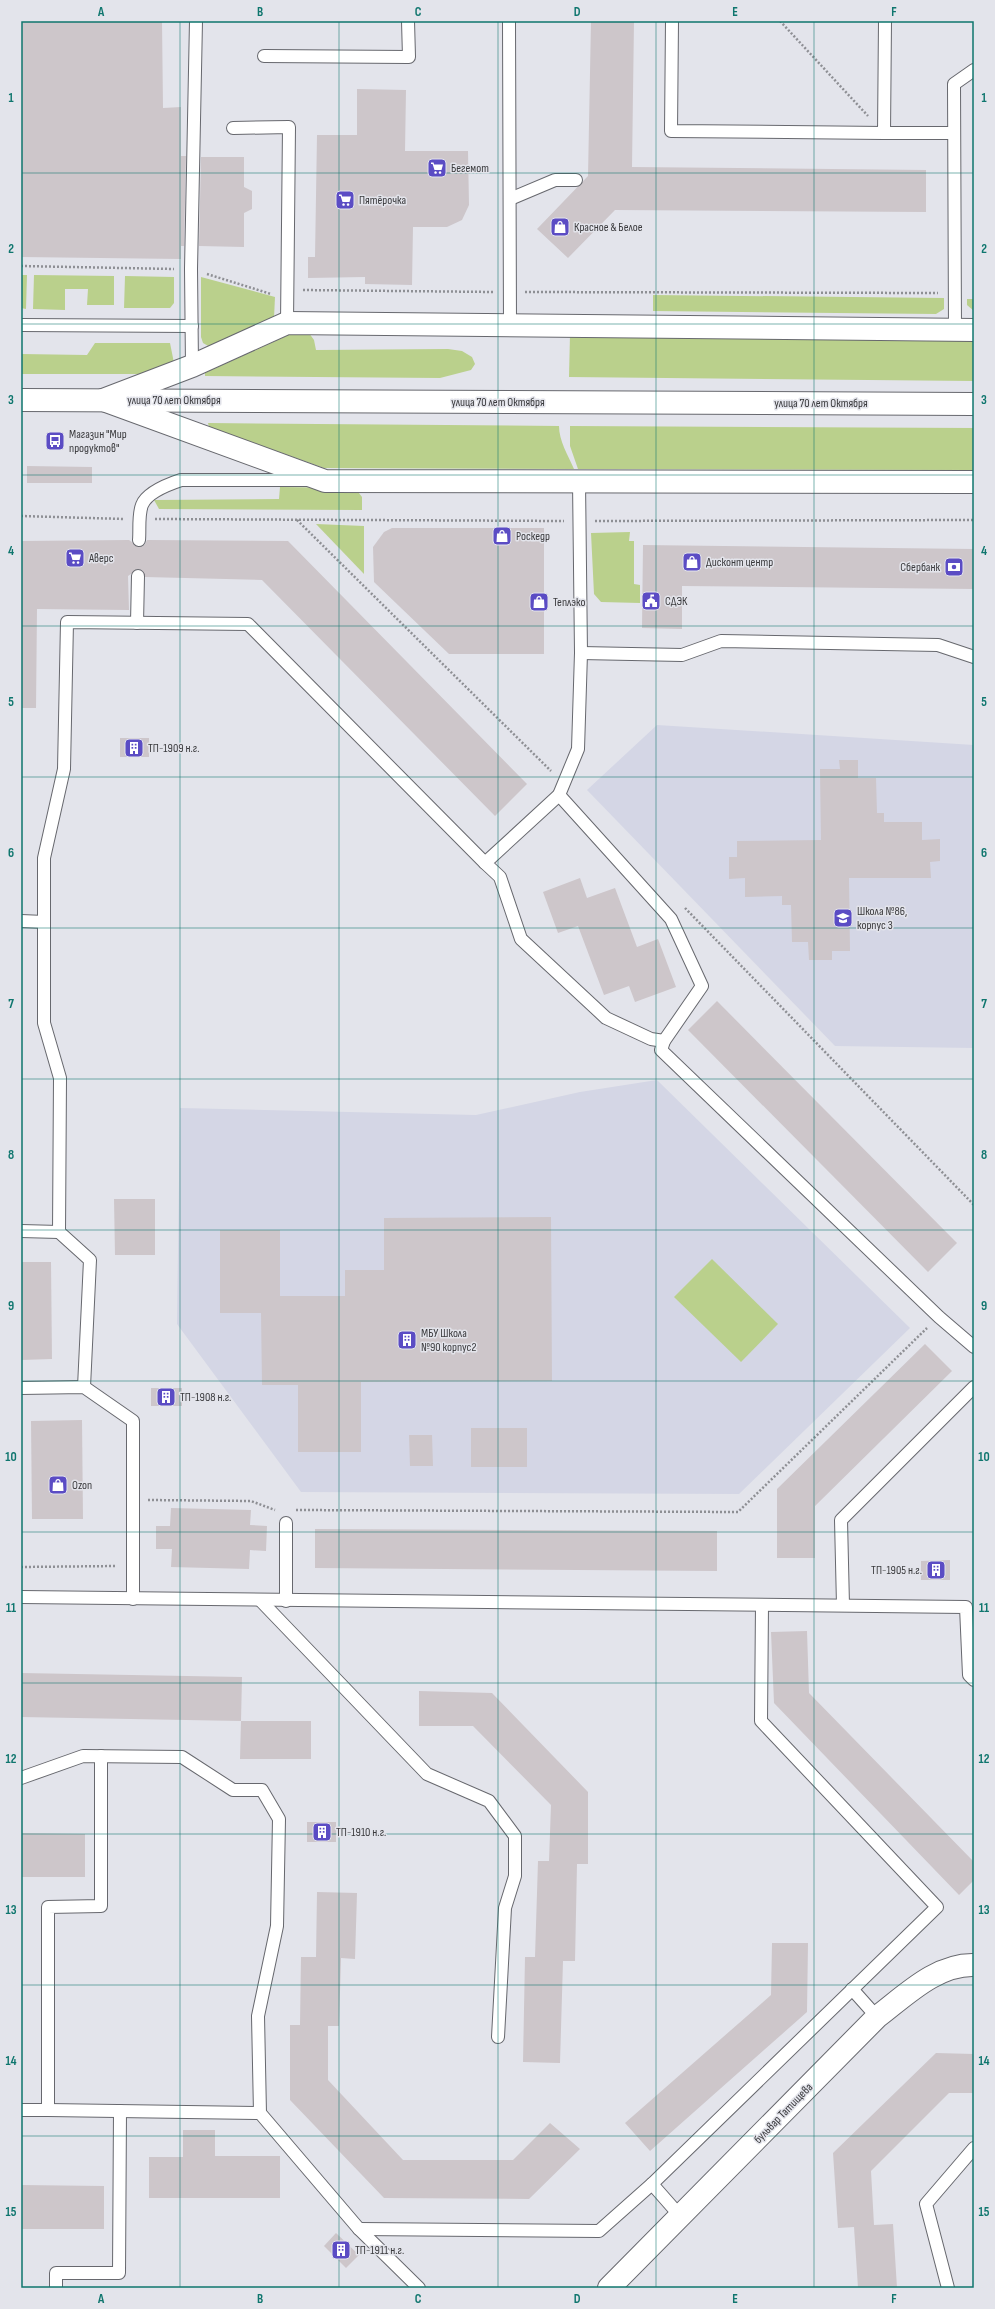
<svg xmlns="http://www.w3.org/2000/svg" width="995" height="2309" viewBox="0 0 995 2309" font-family="'Sofia Sans Condensed',sans-serif">
	<style>
		.built { fill: #d4d6e5 }
		.green { fill: #bad08c }
		.building { fill: #cdc6ca }
		.lines { fill: none; stroke-linecap: round; stroke-linejoin: round }
		.service-casing { stroke: #67686e; stroke-width: 14 }
		.minor-casing { stroke: #67686e; stroke-width: 24 }
		.secondary-casing { stroke: #67686e; stroke-width: 24 }
		.path { stroke: #8e8f94; stroke-width: 2.5; stroke-dasharray: 2 2; stroke-linecap: butt }
		.service { stroke: #fff; stroke-width: 12 }
		.minor { stroke: #fff; stroke-width: 22 }
		.secondary { stroke: #fff; stroke-width: 22 }
		.grid { fill: none; stroke: #0f766e; stroke-width: 1; stroke-opacity: 0.55 }
		.labels { text-anchor: middle; stroke-width: 3; stroke-linejoin: round; paint-order: stroke }
		.poi-label { font-size: 12px; fill: #3a3a3d; stroke: #e3e4eb; text-anchor: start }
		.street-label { font-size: 12px; fill: #3a3a3d; stroke: #e3e4eb }
		.neatline { fill: none; stroke: #0f766e; stroke-width: 1.5 }
		.grid-label { font-size: 13px; text-anchor: middle; font-weight: bold; fill: #0f766e }
	</style>
	<rect width="100%" height="100%" fill="#e3e4eb"/>
	<g class="built">
		<polygon points="657,725 974,745 974,1048 835,1046 587,790"/>
		<polygon points="657,1080 910,1328 739,1494 301,1492 177,1324 180,1108 476,1115 580,1092"/>
	</g>
	<g class="green">
		<polygon points="21,275 27,275 26,309 21,308"/>
		<polygon points="34,275 114,276 114,305 87,305 88,289 65,289 65,310 33,309"/>
		<polygon points="125,276 174,277 174,303 170,308 124,308"/>
		<polygon points="201,277 275,297 274,318 210,347 203,343 201,337"/>
		<polygon points="653,295 944,298 944,309 936,314 653,311"/>
		<polygon points="967,299 974,299 974,311 967,305"/>
		<polygon points="293,333 309,333 314,340 316,350 448,349 462,351 472,357 475,364 471,370 440,378 205,376 205,373"/>
		<polygon points="570,335 974,338 974,381 569,377"/>
		<polygon points="95,343 170,343 174,363 142,374 21,374 21,354 87,355"/>
		<path d="M208,423L559,426C559,441 568,455 574,469L324,468L209,427Z"/>
		<polygon points="570,426 974,428 974,470 578,469 570,446"/>
		<polygon points="280,487 355,488 362,497 362,510 159,509 154,500 279,499"/>
		<polygon points="316,524 364,526 364,574"/>
		<polygon points="630,532 629,541 634,541 634,584 640,585 640,603 601,602 594,594 591,533"/>
		<polygon points="712,1259 778,1324 741,1362 674,1297"/>
	</g>
	<g class="building">
		<polygon points="21,21 162,21 163,108 181,107 181,156 186,156 184,246 181,246 181,259 21,257"/>
		<polygon points="591,21 634,21 632,167 926,170 926,212 615,210 568,258 537,229 588,176"/>
		<polygon points="357,89 406,90 405,151 468,151 469,205 462,220 447,227 413,227 412,285 365,284 365,277 308,278 308,257 315,257 317,135 357,135"/>
		<polygon points="201,157 244,157 244,187 252,191 252,209 244,213 244,247 199,246"/>
		<polygon points="27,466 92,467 92,483 27,483"/>
		<polygon points="392,528 544,528 544,654 449,654 374,582 373,547 384,532"/>
		<polygon points="129,540 139,547 145,544 147,540 288,541 527,784 495,816 262,580 145,577 142,570 138,569 128,576 129,610 37,609 36,708 21,708 21,541"/>
		<polygon points="643,545 974,549 974,589 682,586 682,629 642,628"/>
		<rect x="120" y="738" width="29" height="19"/>
		<polygon points="839,760 858,760 858,778 876,778 877,813 884,813 884,822 922,822 922,840 940,839 940,861 930,862 931,878 849,878 850,951 832,951 832,960 809,960 808,942 792,942 791,905 782,905 782,896 745,897 745,878 729,879 729,857 737,857 737,841 821,840 820,769 840,769"/>
		<polygon points="580,878 587,898 615,888 637,947 658,939 676,987 635,1002 629,986 604,995 578,926 558,933 543,892"/>
		<polygon points="717,1001 957,1243 928,1272 688,1030"/>
		<polygon points="114,1199 155,1199 155,1255 115,1255"/>
		<polygon points="551,1217 552,1381 361,1382 361,1452 298,1452 298,1385 262,1385 261,1313 220,1313 220,1230 280,1230 280,1296 345,1296 345,1270 384,1270 384,1218"/>
		<polygon points="21,1262 51,1262 52,1359 21,1360"/>
		<polygon points="925,1344 952,1371 815,1506 815,1558 777,1558 777,1489"/>
		<rect x="151" y="1388" width="31" height="18"/>
		<polygon points="82,1420 83,1519 32,1519 31,1421"/>
		<rect x="471" y="1428" width="56" height="39"/>
		<polygon points="409,1435 432,1435 433,1466 410,1466"/>
		<polygon points="171,1508 251,1510 250,1525 267,1526 266,1551 250,1550 249,1569 171,1567 172,1549 156,1549 156,1526 170,1526"/>
		<polygon points="315,1529 717,1531 717,1571 315,1568"/>
		<polygon points="950,1560 950,1580 921,1580 921,1561"/>
		<polygon points="807,1631 809,1693 974,1862 974,1880 959,1895 774,1703 771,1632"/>
		<polygon points="21,1673 242,1677 241,1721 21,1717"/>
		<polygon points="419,1691 492,1693 588,1792 588,1864 577,1864 575,1961 563,1961 560,2063 523,2062 525,1957 535,1957 538,1861 549,1861 551,1805 473,1726 419,1726"/>
		<polygon points="241,1721 311,1721 311,1759 240,1759"/>
		<rect x="307" y="1822" width="29" height="20"/>
		<polygon points="21,1833 85,1834 85,1877 21,1877"/>
		<polygon points="317,1892 357,1893 355,1959 341,1958 339,2026 328,2026 328,2080 403,2160 513,2160 550,2123 580,2149 529,2199 384,2198 290,2100 290,2025 300,2025 301,1957 316,1957"/>
		<polygon points="772,1943 808,1943 807,2012 650,2151 625,2123 771,1995"/>
		<polygon points="936,2053 974,2054 974,2093 949,2093 871,2171 874,2225 893,2224 897,2288 858,2288 854,2227 838,2228 833,2153"/>
		<polygon points="183,2130 215,2130 215,2156 280,2156 280,2198 149,2198 149,2157 183,2157"/>
		<polygon points="21,2185 104,2186 104,2229 21,2229"/>
		<polygon points="336,2233 359,2255 346,2268 324,2246"/>
	</g>
	<g class="lines">
		<g class="service-casing">
			<g id="service">
				<polyline points="509,21 510,326"/>
				<polyline points="672,21 671,131 884,133 885,21"/>
				<polyline points="264,56 409,57 408,21"/>
				<polyline points="233,128 289,127 287,323"/>
				<polyline points="884,133 954,133"/>
				<polyline points="510,199 555,180 576,180"/>
				<polyline points="21,325 192,326"/>
				<polyline points="955,330 954,84 974,70"/>
				<polyline points="192,366 191,269 196,21"/>
				<polyline points="579,481 581,653 578,749 559,795 671,919 702,986 664,1041 661,1050 939,1317 974,1347"/>
				<path d="M139,540C140,530 138,515 142,505C147,492 169,484 181,480H307"/>
				<polyline points="137,623 138,576"/>
				<polyline points="581,653 682,655 721,641 938,645 974,657"/>
				<polyline points="559,795 485,863 500,877 521,939 606,1018 651,1039 664,1041"/>
				<polyline points="21,921 44,922"/>
				<polyline points="21,1231 59,1232"/>
				<polyline points="84,1387 90,1260 59,1232 60,1078 44,1023 44,858 64,769 67,622 248,624 485,863"/>
				<polyline points="21,1388 84,1387 133,1421 133,1599"/>
				<polyline points="286,1523 286,1601"/>
				<polyline points="21,1597 966,1607 969,1675 974,1680"/>
				<polyline points="260,1600 427,1774 489,1801 515,1836 515,1876 505,1908 498,2037"/>
				<polyline points="843,1605 841,1520 974,1387"/>
				<polyline points="21,1778 83,1756 182,1757 233,1790 262,1790 279,1819 277,1926 258,2016 260,2113 359,2229 419,2288"/>
				<polyline points="852,1989 877,2017"/>
				<polyline points="21,2110 48,2110 48,1907 101,1906 101,1756"/>
				<polyline points="48,2110 260,2113"/>
				<polyline points="652,2184 681,2217"/>
				<polyline points="359,2229 599,2231 652,2184 937,1907 761,1721 762,1605"/>
				<polyline points="56,2288 56,2273 119,2273 120,2111"/>
				<polyline points="948,2288 926,2204 974,2148"/>
			</g>
		</g>
		<g class="minor-casing">
			<g id="minor">
				<polyline points="103,400 192,366 287,323 974,330"/>
				<polyline points="106,401 325,481 974,482"/>
				<path d="M609,2288L877,2017C905,1996 936,1964 974,1965"/>
			</g>
		</g>
		<g class="secondary-casing">
			<polyline id="secondary" points="21,400 974,404"/>
		</g>
		<g class="path">
			<polyline points="780,21 868,116"/>
			<polyline points="21,266 174,269"/>
			<polyline points="207,274 271,294"/>
			<polyline points="303,290 494,292"/>
			<polyline points="525,292 938,293"/>
			<polyline points="21,516 124,519"/>
			<polyline points="155,519 564,521"/>
			<polyline points="297,520 551,771"/>
			<polyline points="595,521 974,520"/>
			<polyline points="685,908 974,1205"/>
			<polyline points="148,1500 251,1501 275,1510"/>
			<polyline points="296,1510 738,1512 927,1328"/>
			<polyline points="21,1567 117,1566"/>
		</g>
		<use href="#service" class="service"/>
		<use href="#minor" class="minor"/>
		<use href="#secondary" class="secondary"/>
	</g>
	<path class="grid" d="M180,21V2288M339,21V2288M498,21V2288M656,21V2288M814,21V2288M21,173H974M21,324H974M21,475H974M21,626H974M21,777H974M21,928H974M21,1079H974M21,1230H974M21,1381H974M21,1532H974M21,1683H974M21,1834H974M21,1985H974M21,2136H974"/>
	<defs>
		<g id="supermarket-square" transform="scale(1)"><rect x="-9" y="-9" width="18" height="18" rx="4" fill="#5b4cc4" stroke="#e3e4eb"/><path d="M-6-5.5h2.5l.6 2H6L4.5 2H-2.5L-4.4-4H-6ZM-1.5 3.2a1.3 1.3 0 1 0 .1 0ZM3 3.2a1.3 1.3 0 1 0 .1 0Z" fill="#fff"/></g>
		<g id="shop-square" transform="scale(1)"><rect x="-9" y="-9" width="18" height="18" rx="4" fill="#5b4cc4" stroke="#e3e4eb"/><path d="M-5-2.5h2.3a2.7 3.5 0 0 1 5.4 0H5L5.5 6h-11ZM-1.5-2.5h3a1.5 2.3 0 0 0-3 0Z" fill="#fff"/></g>
		<g id="bus-square" transform="scale(1)"><rect x="-9" y="-9" width="18" height="18" rx="4" fill="#5b4cc4" stroke="#e3e4eb"/><path d="M-5-6H5V4H4V6H2V4H-2V6H-4V4H-5ZM-3.5-4V0h7V-4ZM-3.5 1.2v1.5H-2V1.2ZM2 1.2v1.5H3.5V1.2Z" fill="#fff"/></g>
		<g id="bank-square" transform="scale(1)"><rect x="-9" y="-9" width="18" height="18" rx="4" fill="#5b4cc4" stroke="#e3e4eb"/><path d="M-6-4H6V4H-6ZM0-2.3a2.3 2.3 0 1 0 0 4.6a2.3 2.3 0 1 0 0-4.6Z" fill="#fff"/></g>
		<g id="civic-square" transform="scale(1)"><rect x="-9" y="-9" width="18" height="18" rx="4" fill="#5b4cc4" stroke="#e3e4eb"/><path d="M-.6-6.5H3V-4.5H.6V-3L4-1V1h2V6H-6V1h2V-1L-.6-3ZM-1.2 2.5V6h2.4V2.5Z" fill="#fff"/></g>
		<g id="building-square" transform="scale(1)"><rect x="-9" y="-9" width="18" height="18" rx="4" fill="#5b4cc4" stroke="#e3e4eb"/><path d="M-4-6H4V6H1V3H-1V6H-4ZM-2.5-4.3h1.7v1.8h-1.7ZM.8-4.3h1.7v1.8H.8ZM-2.5-1h1.7V.8h-1.7ZM.8-1h1.7V.8H.8Z" fill="#fff"/></g>
		<g id="school-square" transform="scale(1)"><rect x="-9" y="-9" width="18" height="18" rx="4" fill="#5b4cc4" stroke="#e3e4eb"/><path d="M0-5L7-2L0 1L-7-2ZM-4 1L0 2.5L4 1V4Q0 6-4 4Z" fill="#fff"/></g>
	</defs>
	<g fill-rule="evenodd">
		<use href="#supermarket-square" x="437" y="168"/>
		<use href="#supermarket-square" x="345" y="200"/>
		<use href="#shop-square" x="560" y="227"/>
		<use href="#bus-square" x="55" y="441"/>
		<use href="#shop-square" x="502" y="536"/>
		<use href="#supermarket-square" x="75" y="558"/>
		<use href="#shop-square" x="692" y="562"/>
		<use href="#bank-square" x="954" y="567"/>
		<use href="#civic-square" x="651" y="601"/>
		<use href="#shop-square" x="539" y="602"/>
		<use href="#building-square" x="134" y="748"/>
		<use href="#school-square" x="843" y="918"/>
		<use href="#building-square" x="407" y="1340"/>
		<use href="#building-square" x="166" y="1397"/>
		<use href="#shop-square" x="58" y="1485"/>
		<use href="#building-square" x="936" y="1570"/>
		<use href="#building-square" x="322" y="1832"/>
		<use href="#building-square" x="341" y="2250"/>
	</g>
	<g class="labels">
		<g class="poi-label">
			<text x="451" y="172">Бегемот</text>
			<text x="359" y="204">Пятёрочка</text>
			<text x="574" y="231">Красное &amp; Белое</text>
			<text x="69" y="438">Магазин "Мир<tspan x="69" dy="14">продуктов"</tspan></text>
			<text x="516" y="540">Роскедр</text>
			<text x="89" y="562">Аверс</text>
			<text x="706" y="566">Дисконт центр</text>
			<text x="940" y="571" text-anchor="end">Сбербанк</text>
			<text x="665" y="605">СДЭК</text>
			<text x="553" y="606">Теплэко</text>
			<text x="148" y="752">ТП-1909 н.г.</text>
			<text x="857" y="915">Школа №86,<tspan x="857" dy="14">корпус 3</tspan></text>
			<text x="421" y="1337">МБУ Школа<tspan x="421" dy="14">№90 корпус2</tspan></text>
			<text x="180" y="1401">ТП-1908 н.г.</text>
			<text x="72" y="1489">Ozon</text>
			<text x="922" y="1574" text-anchor="end">ТП-1905 н.г.</text>
			<text x="336" y="1836">ТП-1910 н.г.</text>
			<text x="355" y="2254">ТП-1911 н.г.</text>
		</g>
		<g class="street-label">
			<text x="174" y="404">улица 70 лет Октября</text>
			<text x="498" y="406">улица 70 лет Октября</text>
			<text x="821" y="407">улица 70 лет Октября</text>
			<text transform="translate(783 2113) rotate(-46)" y="4">бульвар Татищева</text>
		</g>
	</g>
	<rect width="995" height="2309" fill="none" stroke="#e3e4eb" stroke-width="44"/>
	<rect x="22" y="22" width="951" height="2265" class="neatline"/>
	<g class="grid-label">
		<text x="101" y="16">A</text>
		<text x="260" y="16">B</text>
		<text x="418" y="16">C</text>
		<text x="577" y="16">D</text>
		<text x="735" y="16">E</text>
		<text x="894" y="16">F</text>
		<text x="11" y="102">1</text>
		<text x="984" y="102">1</text>
		<text x="11" y="253">2</text>
		<text x="984" y="253">2</text>
		<text x="11" y="404">3</text>
		<text x="984" y="404">3</text>
		<text x="11" y="555">4</text>
		<text x="984" y="555">4</text>
		<text x="11" y="706">5</text>
		<text x="984" y="706">5</text>
		<text x="11" y="857">6</text>
		<text x="984" y="857">6</text>
		<text x="11" y="1008">7</text>
		<text x="984" y="1008">7</text>
		<text x="11" y="1159">8</text>
		<text x="984" y="1159">8</text>
		<text x="11" y="1310">9</text>
		<text x="984" y="1310">9</text>
		<text x="11" y="1461">10</text>
		<text x="984" y="1461">10</text>
		<text x="11" y="1612">11</text>
		<text x="984" y="1612">11</text>
		<text x="11" y="1763">12</text>
		<text x="984" y="1763">12</text>
		<text x="11" y="1914">13</text>
		<text x="984" y="1914">13</text>
		<text x="11" y="2065">14</text>
		<text x="984" y="2065">14</text>
		<text x="11" y="2216">15</text>
		<text x="984" y="2216">15</text>
		<text x="101" y="2303">A</text>
		<text x="260" y="2303">B</text>
		<text x="418" y="2303">C</text>
		<text x="577" y="2303">D</text>
		<text x="735" y="2303">E</text>
		<text x="894" y="2303">F</text>
	</g>
</svg>
